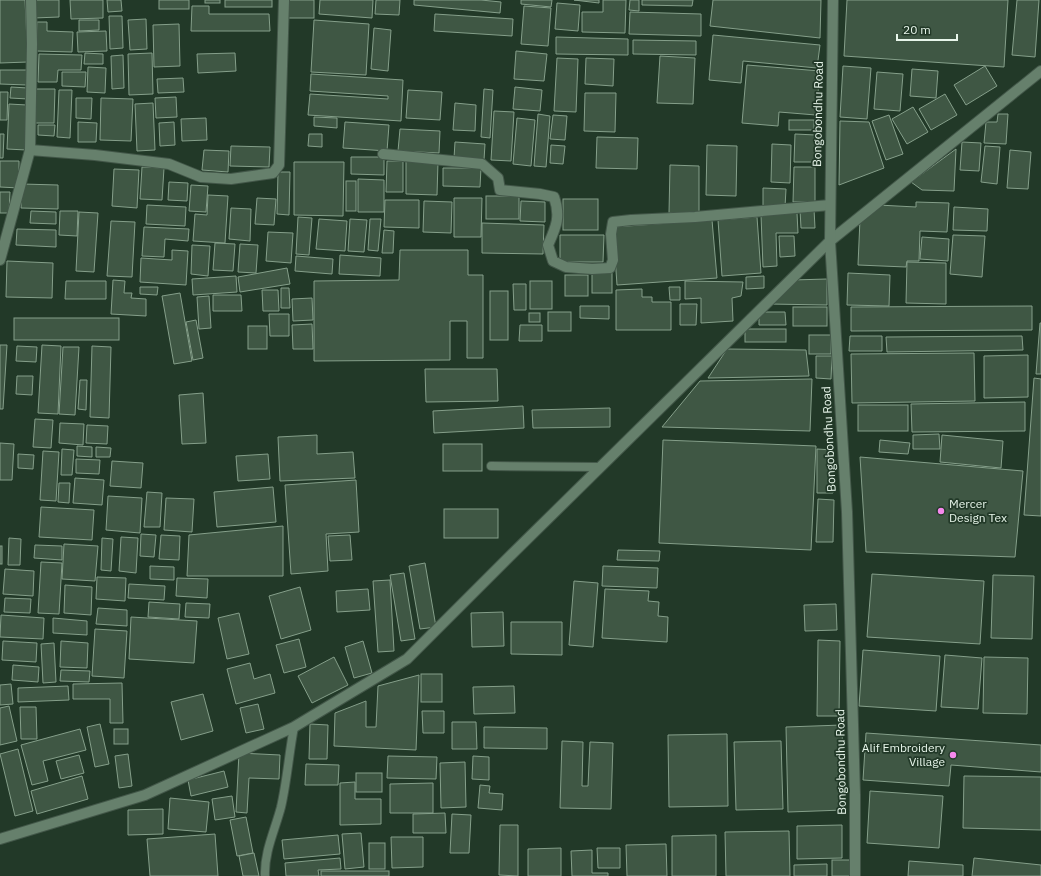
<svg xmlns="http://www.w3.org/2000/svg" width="1041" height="876" viewBox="0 0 1041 876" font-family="'IBM Plex Sans',sans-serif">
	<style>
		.building { fill: #3f5744; stroke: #859f8a }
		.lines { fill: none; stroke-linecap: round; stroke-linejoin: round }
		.service-casing { stroke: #435749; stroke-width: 10 }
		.minor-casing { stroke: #435749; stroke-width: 12 }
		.tertiary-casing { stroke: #435749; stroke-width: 12 }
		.service { stroke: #66806c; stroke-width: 8 }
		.minor { stroke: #66806c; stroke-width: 10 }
		.tertiary { stroke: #66806c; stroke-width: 10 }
		.poi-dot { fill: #f688ed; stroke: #223928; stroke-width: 1.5 }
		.labels { text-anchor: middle; stroke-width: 3.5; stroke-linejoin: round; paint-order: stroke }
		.street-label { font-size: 12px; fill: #e7f5ea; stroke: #223928 }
		.poi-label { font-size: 12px; fill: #e7f5ea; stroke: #223928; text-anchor: start }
	</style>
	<rect width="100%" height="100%" fill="#223928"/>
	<g class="building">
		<polygon points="0,0 25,0 28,62 0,63"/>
		<polygon points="34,0 59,0 59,17 34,18"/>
		<polygon points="70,0 103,0 103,18 71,19"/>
		<polygon points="107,0 121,0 122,11 108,12"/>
		<rect x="159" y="0" width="30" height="9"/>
		<rect x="205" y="0" width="15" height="3"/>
		<rect x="225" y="0" width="47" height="7"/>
		<rect x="286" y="0" width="28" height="18"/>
		<polygon points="320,0 373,0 372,18 319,14"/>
		<polygon points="376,0 400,0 399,15 375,14"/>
		<polygon points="414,0 481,0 501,2 500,13 414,5"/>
		<polygon points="521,0 552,0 551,7 521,4"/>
		<polygon points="574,0 599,0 599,3"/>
		<polygon points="603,0 626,0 625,33 582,32 582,12 603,12"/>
		<polygon points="630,0 639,0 639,11 629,10"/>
		<polygon points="642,0 693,0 692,6 642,5"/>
		<polygon points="713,0 821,0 820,38 710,26"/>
		<polygon points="847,0 1008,0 1004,67 844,56"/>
		<polygon points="1017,0 1039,0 1035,57 1012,55"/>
		<polygon points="557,3 580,5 578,31 555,29"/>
		<polygon points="192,6 209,6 209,14 269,14 270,31 191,31"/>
		<polygon points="524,6 551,8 548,46 521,44"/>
		<polygon points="630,12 701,14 701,36 629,34"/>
		<polygon points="435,14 513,19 512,36 434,31"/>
		<polygon points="109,16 122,16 123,48 110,49"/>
		<polygon points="146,19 147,49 130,50 128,20"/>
		<polygon points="79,20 99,20 99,30 79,31"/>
		<polygon points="314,20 369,24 366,75 311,72"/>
		<polygon points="37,22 47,22 47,31 73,32 72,52 36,51"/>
		<polygon points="179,24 180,66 154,67 153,25"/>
		<polygon points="374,28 391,30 388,71 371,69"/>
		<polygon points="106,31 107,51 78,52 77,32"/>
		<polygon points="713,35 820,45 817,68 743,61 741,83 709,80"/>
		<polygon points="556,37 628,39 628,55 556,54"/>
		<polygon points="633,40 696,41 696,55 633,54"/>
		<polygon points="516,51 547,54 544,81 514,79"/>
		<polygon points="85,53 103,54 103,64 84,64"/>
		<polygon points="152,53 153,94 129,95 128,54"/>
		<polygon points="235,53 236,71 198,73 197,54"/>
		<polygon points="39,54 82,55 81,70 58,70 57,82 38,82"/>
		<polygon points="123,55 124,88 112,89 111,56"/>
		<polygon points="660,56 695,58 693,104 657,103"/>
		<polygon points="557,58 578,59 576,112 554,111"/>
		<polygon points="586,58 614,59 613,86 585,84"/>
		<polygon points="747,65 820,71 816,115 779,112 778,126 742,123"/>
		<polygon points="843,66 871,68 867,119 840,117"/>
		<polygon points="985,66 997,86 966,105 954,85"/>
		<polygon points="88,67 106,68 105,93 87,92"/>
		<polygon points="912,69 938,71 936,98 910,96"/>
		<polygon points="0,70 27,70 27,85 0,84"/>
		<polygon points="62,72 86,72 85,87 62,86"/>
		<polygon points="877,72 903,74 900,111 874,109"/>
		<polygon points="311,74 403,80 401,121 308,115 310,94 388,99 388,96 310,91"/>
		<polygon points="183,78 184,92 158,93 157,79"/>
		<polygon points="11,87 28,88 28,99 10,98"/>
		<polygon points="515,87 542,90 540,111 513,109"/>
		<polygon points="36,89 55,89 54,123 35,123"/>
		<polygon points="484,89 493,90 490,138 481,137"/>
		<polygon points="59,90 72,90 70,138 57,137"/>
		<polygon points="408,90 442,92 440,120 406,118"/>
		<polygon points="0,92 8,92 7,120 0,120"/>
		<polygon points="585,93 616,93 615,132 584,131"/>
		<polygon points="945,94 957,115 931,130 919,109"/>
		<polygon points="176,97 177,117 156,118 155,98"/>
		<polygon points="76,98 92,98 91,119 76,118"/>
		<polygon points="101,98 133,99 131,141 100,140"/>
		<polygon points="153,103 155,150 137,151 135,104"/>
		<polygon points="455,103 476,105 475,131 453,130"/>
		<polygon points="9,104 27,105 26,150 7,149"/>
		<polygon points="913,107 928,132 907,144 892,119"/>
		<polygon points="494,111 514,112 511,161 491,160"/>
		<polygon points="538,114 550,116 546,167 534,166"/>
		<polygon points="998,114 1008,114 1006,144 984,143 986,122 997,122"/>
		<polygon points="553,115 567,116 565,140 550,139"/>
		<polygon points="889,115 903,154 886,160 872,121"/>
		<polygon points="314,117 337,118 337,128 314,126"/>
		<polygon points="206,118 207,140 182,141 181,119"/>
		<polygon points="517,118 535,120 531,166 513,164"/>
		<rect x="789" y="120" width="25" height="10"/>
		<polygon points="840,121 869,122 884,168 839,185"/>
		<polygon points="78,122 97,123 96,142 78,142"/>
		<polygon points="174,122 175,145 160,146 159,123"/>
		<polygon points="345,122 389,125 387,151 343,148"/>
		<polygon points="38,125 55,125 54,136 38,135"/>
		<polygon points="400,129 440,131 439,153 398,151"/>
		<polygon points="0,134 4,134 3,158 0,158"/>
		<polygon points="309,134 322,134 322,147 308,146"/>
		<polygon points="795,134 816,135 816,162 794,162"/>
		<polygon points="597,137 638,138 637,169 596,168"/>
		<polygon points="455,142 485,144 484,160 454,158"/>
		<polygon points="962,142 981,143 979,171 960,170"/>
		<polygon points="772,144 791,145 790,183 771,182"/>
		<polygon points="551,145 565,146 563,164 550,163"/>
		<polygon points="707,145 737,146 736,196 706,195"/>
		<polygon points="231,146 270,147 269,167 230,166"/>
		<polygon points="985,146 1000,147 997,184 981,182"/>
		<polygon points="956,149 954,191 922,190 911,182"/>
		<polygon points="204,150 229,151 228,172 202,170"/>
		<polygon points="1010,150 1031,152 1028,189 1007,188"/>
		<polygon points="351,157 384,157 384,175 351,174"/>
		<polygon points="0,161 19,161 19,188 0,187"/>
		<polygon points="387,161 403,161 403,192 386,192"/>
		<polygon points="406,161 438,162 437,195 406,194"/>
		<polygon points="294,162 344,162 343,216 294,215"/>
		<polygon points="670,165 699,166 699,214 669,213"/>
		<polygon points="142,167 164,168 162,200 140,199"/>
		<polygon points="794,167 815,167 815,202 793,202"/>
		<polygon points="443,168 481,168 480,187 443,186"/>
		<polygon points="114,169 139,170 137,208 112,206"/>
		<polygon points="278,172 290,172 289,215 277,214"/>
		<polygon points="358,179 384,180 384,212 358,212"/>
		<rect x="346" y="181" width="10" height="30"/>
		<polygon points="169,182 188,183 187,201 168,200"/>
		<polygon points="22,184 58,185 58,209 21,208"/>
		<polygon points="191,185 208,186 206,212 189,211"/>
		<polygon points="763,188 786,189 785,207 763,206"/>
		<polygon points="0,192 10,192 9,213 0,213"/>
		<polygon points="208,195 228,196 225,243 193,241 195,214 207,215"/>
		<rect x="486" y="196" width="33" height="23"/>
		<polygon points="257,198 276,199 274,225 255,224"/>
		<polygon points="454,198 482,198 481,237 454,237"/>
		<rect x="563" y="199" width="35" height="31"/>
		<polygon points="385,200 419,200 419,228 384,227"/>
		<polygon points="424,201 452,202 451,233 423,232"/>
		<polygon points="521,201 545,202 545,222 520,221"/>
		<polygon points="916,202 949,203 947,232 920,231 919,261 907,261 906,267 858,265 860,219 878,205 916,207"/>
		<polygon points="147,205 186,207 185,226 146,224"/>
		<polygon points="954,207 988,209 987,231 953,230"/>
		<polygon points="231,208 251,209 250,241 229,239"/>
		<polygon points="814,209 815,228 801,228 800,210"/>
		<polygon points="31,211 56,212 56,224 30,223"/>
		<polygon points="60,211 78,211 77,236 59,235"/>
		<polygon points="79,212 98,213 94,272 76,271"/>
		<polygon points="797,213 798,233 776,233 777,266 763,267 761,215"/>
		<polygon points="298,217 312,218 309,255 296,254"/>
		<polygon points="757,217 761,273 722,276 718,220"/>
		<polygon points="319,219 347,221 345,251 316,249"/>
		<polygon points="350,219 367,220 364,252 348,251"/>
		<polygon points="370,219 381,219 378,251 368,250"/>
		<polygon points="712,220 717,278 617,285 613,227"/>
		<polygon points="111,221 135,222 132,277 107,276"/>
		<polygon points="482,223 544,225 543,254 482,253"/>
		<polygon points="144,227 189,229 188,241 165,239 164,257 142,256"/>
		<polygon points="17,229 56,230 56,247 16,245"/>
		<polygon points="384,230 394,231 393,253 382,253"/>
		<polygon points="268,232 293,233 291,263 266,261"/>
		<polygon points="560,235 604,235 603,262 560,262"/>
		<polygon points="953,235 985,236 982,277 950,274"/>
		<polygon points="779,236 794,236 795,256 780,257"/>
		<polygon points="922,237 949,239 948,261 920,259"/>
		<polygon points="215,243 235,244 233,271 213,270"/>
		<polygon points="240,244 258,245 256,273 238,272"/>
		<polygon points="192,245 210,246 208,276 191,274"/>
		<polygon points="172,250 188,251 186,285 140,282 141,258 172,260"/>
		<polygon points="400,250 468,250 468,275 483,275 483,358 467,358 467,321 450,321 450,360 314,361 314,281 399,280"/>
		<polygon points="340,255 381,258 380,276 339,274"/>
		<polygon points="296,256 333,259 332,274 295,271"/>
		<polygon points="7,261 53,263 52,298 6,297"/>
		<polygon points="907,262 946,263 946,304 906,303"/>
		<polygon points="287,268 290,284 240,292 238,277"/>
		<rect x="592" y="273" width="20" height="20"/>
		<polygon points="848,273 890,275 889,306 847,305"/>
		<rect x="565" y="275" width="23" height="21"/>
		<polygon points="236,276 237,292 193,295 192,279"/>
		<polygon points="764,276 764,288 746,289 746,277"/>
		<polygon points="827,279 827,305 769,304 792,280"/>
		<polygon points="113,280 125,281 124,293 132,293 131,298 146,299 146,316 111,314"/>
		<polygon points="66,281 106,281 106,299 65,299"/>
		<rect x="530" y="281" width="22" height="28"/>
		<polygon points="685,281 743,282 741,296 732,298 733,321 701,323 701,298 685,299"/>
		<polygon points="513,284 526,284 526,310 514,310"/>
		<polygon points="140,287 158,287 157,295 140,294"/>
		<polygon points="669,287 680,287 680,300 670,300"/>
		<polygon points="281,288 289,288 290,308 281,308"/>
		<polygon points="642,289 642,297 652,297 652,302 671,302 671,330 616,330 616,290"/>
		<polygon points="262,290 278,290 279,311 263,311"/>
		<rect x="490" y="291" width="18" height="49"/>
		<polygon points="180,293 192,361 174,364 162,296"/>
		<polygon points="213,295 241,295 242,311 213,311"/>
		<polygon points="209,296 211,328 199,329 197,297"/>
		<polygon points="312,298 313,320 293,321 292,299"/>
		<polygon points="680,304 697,304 696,325 680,325"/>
		<polygon points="580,306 609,306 609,319 580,318"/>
		<polygon points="1032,306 1032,330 851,331 851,307"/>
		<rect x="793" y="307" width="34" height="19"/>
		<rect x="548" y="312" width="23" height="19"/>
		<polygon points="759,312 785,312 786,325 759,325"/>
		<rect x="529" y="313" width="11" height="9"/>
		<polygon points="269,314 289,314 289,336 270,336"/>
		<rect x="14" y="318" width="105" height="22"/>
		<polygon points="196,320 203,358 193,360 186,322"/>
		<polygon points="1040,323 1041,323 1041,374 1036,374"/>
		<polygon points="312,324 313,349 293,349 292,325"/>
		<polygon points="520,325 542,325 542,341 519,341"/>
		<rect x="248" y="326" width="19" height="23"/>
		<rect x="745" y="329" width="41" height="13"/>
		<rect x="809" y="335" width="22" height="19"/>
		<polygon points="850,336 882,336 882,351 849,351"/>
		<polygon points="1022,336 1023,350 887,352 886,337"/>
		<polygon points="0,345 7,345 3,409 0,409"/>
		<polygon points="42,345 61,346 58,414 38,413"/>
		<polygon points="17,346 37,347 36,362 16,361"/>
		<polygon points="92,346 111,347 109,418 90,417"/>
		<polygon points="63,347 79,347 75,415 59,414"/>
		<polygon points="727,349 806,350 809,376 708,378"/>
		<polygon points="974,353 975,401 852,403 851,354"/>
		<polygon points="1028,355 1028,397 984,398 984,356"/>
		<polygon points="816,356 832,356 831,379 816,378"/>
		<polygon points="425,369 497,369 498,401 426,402"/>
		<polygon points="17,376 33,376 32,395 16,394"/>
		<polygon points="1034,378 1041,379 1041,516 1024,515"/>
		<polygon points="812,379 810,431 662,427 700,381"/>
		<polygon points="80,380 87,380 86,410 78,409"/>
		<polygon points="203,393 206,443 182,444 179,395"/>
		<polygon points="1025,402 1025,431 912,432 911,404"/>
		<rect x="858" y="405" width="50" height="26"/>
		<polygon points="523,406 524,428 434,433 433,411"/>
		<polygon points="610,408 610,427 533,428 532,410"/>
		<polygon points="35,419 53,420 51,448 33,447"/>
		<polygon points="60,423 84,424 83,445 59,443"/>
		<polygon points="87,425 108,426 107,444 86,443"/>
		<polygon points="939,434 940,449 913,449 913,435"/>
		<polygon points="317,435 317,454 353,452 355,478 280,481 278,437"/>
		<polygon points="942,435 1003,441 1001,468 940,462"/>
		<polygon points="663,440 816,446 811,550 659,543"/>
		<polygon points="880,440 910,443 908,454 879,452"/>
		<polygon points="0,443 14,444 12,480 0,480"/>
		<rect x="443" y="444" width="39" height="27"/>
		<polygon points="77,446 92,447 92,457 77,456"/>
		<polygon points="96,447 111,448 110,457 96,457"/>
		<polygon points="62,449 74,450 72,475 61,475"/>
		<polygon points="817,449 833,450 833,493 817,493"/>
		<polygon points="43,451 59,452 56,501 40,500"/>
		<polygon points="18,454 34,455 33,469 18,468"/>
		<polygon points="268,454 270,479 238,481 236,456"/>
		<polygon points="860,457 1023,471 1015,557 866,552"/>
		<polygon points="76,459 100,460 99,474 76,473"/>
		<polygon points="112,461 143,463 141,488 110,486"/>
		<polygon points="75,478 104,480 102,505 73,503"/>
		<polygon points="356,480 359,532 326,534 328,571 291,574 285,485"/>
		<polygon points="59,483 70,483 69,503 58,502"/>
		<polygon points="273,487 276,522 217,527 214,492"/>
		<polygon points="147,492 162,493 160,527 144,527"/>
		<polygon points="108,496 142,498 140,533 106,530"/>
		<polygon points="166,498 194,499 192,532 164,530"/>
		<polygon points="818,499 834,500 833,542 816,542"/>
		<polygon points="41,507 94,510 92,540 39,537"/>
		<rect x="444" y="509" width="54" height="29"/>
		<polygon points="283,526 283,576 187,576 189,535"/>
		<polygon points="141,534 156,535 154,557 140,556"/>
		<polygon points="161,535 180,536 179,560 159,559"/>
		<polygon points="350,535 352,560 330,561 328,536"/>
		<polygon points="121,537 138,538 136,573 119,571"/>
		<polygon points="9,538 21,539 20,565 8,565"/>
		<polygon points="102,538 113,539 111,571 101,570"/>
		<polygon points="64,544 98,546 95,581 62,579"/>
		<polygon points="35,545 62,546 62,560 34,558"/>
		<rect x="0" y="546" width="2" height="18"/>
		<polygon points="618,550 660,551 659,561 617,560"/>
		<polygon points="41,562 62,563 59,614 38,613"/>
		<polygon points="425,563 436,627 420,629 409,566"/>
		<polygon points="150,566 174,567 174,580 150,579"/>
		<polygon points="603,566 658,568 657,588 602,586"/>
		<polygon points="5,569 34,571 33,596 3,594"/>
		<polygon points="404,573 415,639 401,641 390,575"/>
		<polygon points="872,574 984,581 980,644 867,637"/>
		<polygon points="993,575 1034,576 1032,639 991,638"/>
		<polygon points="97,577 126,578 125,601 96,599"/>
		<polygon points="177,578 208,579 207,598 176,596"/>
		<polygon points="390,580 394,651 378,652 373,581"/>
		<polygon points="574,581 598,583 593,647 569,645"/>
		<polygon points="129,584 165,586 164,600 128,598"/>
		<polygon points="65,585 92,587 91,615 64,613"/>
		<polygon points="300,587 311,630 281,639 269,596"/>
		<polygon points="368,589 370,610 337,612 336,591"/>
		<polygon points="605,589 649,591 648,601 659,602 658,616 668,617 667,642 602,638"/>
		<polygon points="5,598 31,599 30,613 4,612"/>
		<polygon points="149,602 180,604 179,619 148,617"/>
		<polygon points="186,603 210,604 209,618 185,617"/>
		<polygon points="836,604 837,630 805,631 804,605"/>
		<polygon points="98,608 127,610 127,626 96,624"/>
		<polygon points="503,612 504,646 472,647 471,613"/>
		<polygon points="239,613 249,654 227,659 218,618"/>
		<polygon points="1,615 44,618 43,639 0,637"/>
		<polygon points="131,617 197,621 194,663 129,659"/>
		<polygon points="53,618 87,621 87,635 53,633"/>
		<polygon points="511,622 562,622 562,655 511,654"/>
		<polygon points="95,629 127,631 124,678 92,676"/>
		<polygon points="299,639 306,667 284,673 276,645"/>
		<polygon points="818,640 840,641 839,716 817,716"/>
		<polygon points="3,641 37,643 36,662 2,660"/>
		<polygon points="61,641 88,643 87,668 60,667"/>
		<polygon points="363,641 372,673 354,678 345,647"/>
		<polygon points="54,643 56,682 43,683 41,644"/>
		<polygon points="863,650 940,656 936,711 859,706"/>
		<polygon points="945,655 982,658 978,709 941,707"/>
		<polygon points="334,657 348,685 312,703 298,676"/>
		<polygon points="984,657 1028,658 1027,714 983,713"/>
		<polygon points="250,663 254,679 270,674 275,693 236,704 227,669"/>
		<polygon points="13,665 39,667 38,682 12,680"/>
		<polygon points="61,670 90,671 89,682 60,681"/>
		<rect x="421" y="674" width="21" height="28"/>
		<polygon points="419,675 416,750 334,746 335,713 366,701 366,727 376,727 378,686"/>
		<polygon points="122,683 123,723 110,723 110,699 73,699 73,684"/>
		<polygon points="11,684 13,704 0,705 0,685"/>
		<polygon points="68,686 69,700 18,702 18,688"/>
		<polygon points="514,686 515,713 474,714 473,687"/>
		<polygon points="203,694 213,731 181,740 171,702"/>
		<polygon points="258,704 264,729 246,733 240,708"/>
		<polygon points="9,706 17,741 0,745 0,708"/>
		<polygon points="20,707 36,707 37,739 21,739"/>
		<polygon points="422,711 444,711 444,733 423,733"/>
		<polygon points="452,722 476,722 477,749 452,749"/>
		<polygon points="100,724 109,764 95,767 87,727"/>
		<polygon points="310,724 328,725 327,759 309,759"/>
		<polygon points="842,725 844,810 788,812 786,727"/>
		<polygon points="484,727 547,728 547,749 484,748"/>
		<polygon points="80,729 86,750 43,761 48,781 32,785 21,745"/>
		<rect x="114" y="729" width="14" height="15"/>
		<polygon points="866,733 1041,745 1041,772 951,765 949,786 863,780"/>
		<polygon points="727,734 728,806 669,807 668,735"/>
		<polygon points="562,741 583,742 582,786 588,786 590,742 613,743 611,809 560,808"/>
		<polygon points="781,741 783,809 736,810 734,742"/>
		<polygon points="18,749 33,811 15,816 0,754"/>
		<polygon points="239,753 280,755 279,779 249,778 247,813 236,812"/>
		<polygon points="128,754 132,786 119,788 115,756"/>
		<polygon points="79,755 84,773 61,779 56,761"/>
		<polygon points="388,756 437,757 436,779 387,778"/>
		<polygon points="473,756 489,757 489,780 472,779"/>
		<polygon points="465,762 466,807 441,808 440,763"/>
		<polygon points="306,764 339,765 338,785 305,785"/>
		<polygon points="224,771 228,787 191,796 188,780"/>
		<rect x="356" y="773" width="26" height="19"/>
		<polygon points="82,776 88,799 37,814 31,791"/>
		<polygon points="964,776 1041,777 1041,830 963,828"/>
		<polygon points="355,782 355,799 381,799 381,824 340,825 340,783"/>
		<polygon points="433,783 433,813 390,813 390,784"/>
		<polygon points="480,785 490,786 489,793 503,794 502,810 478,808"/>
		<polygon points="870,791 943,796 939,848 867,843"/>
		<polygon points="232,796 235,817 215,820 212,799"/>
		<polygon points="170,798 209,802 206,832 168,829"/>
		<polygon points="163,809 163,834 128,835 128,810"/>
		<polygon points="445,813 446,833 413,833 413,814"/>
		<polygon points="452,814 471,815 469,853 450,853"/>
		<polygon points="246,817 253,853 237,856 230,820"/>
		<polygon points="500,825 518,825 518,876 499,875"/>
		<polygon points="842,825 842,858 797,859 797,826"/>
		<polygon points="789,831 790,876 726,876 725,832"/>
		<polygon points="361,833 364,867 345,869 342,834"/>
		<polygon points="215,834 218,876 150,876 147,839"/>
		<polygon points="338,835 340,854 284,859 282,840"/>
		<polygon points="716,835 716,876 672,876 672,836"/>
		<polygon points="391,837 423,837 423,867 392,868"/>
		<rect x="369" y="843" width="16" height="26"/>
		<polygon points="666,844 667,876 627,876 626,845"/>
		<polygon points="561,848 561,876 528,876 528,849"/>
		<polygon points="597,848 620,848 620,868 598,868"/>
		<polygon points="592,850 592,873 608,873 608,876 572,876 571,851"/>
		<polygon points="254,853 259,876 243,876 239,856"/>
		<polygon points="340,858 341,869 318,870 319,876 286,876 285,863"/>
		<polygon points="974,858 1041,865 1041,876 972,876"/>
		<rect x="832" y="860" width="19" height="16"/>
		<polygon points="909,861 963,865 963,876 908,876"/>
		<polygon points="827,864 827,876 794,876 794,865"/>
		<rect x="321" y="871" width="68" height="5"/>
	</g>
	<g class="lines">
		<g class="service-casing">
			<g id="service">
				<polyline points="491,466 600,467"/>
				<path d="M265,876C264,852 275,830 281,807C287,781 289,753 294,727"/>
			</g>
		</g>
		<g class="minor-casing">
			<g id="minor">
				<polyline points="30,150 95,155 169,164 201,177 231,179 273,173 279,165 284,0"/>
				<path d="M383,154L482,164L498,178L500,190L540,194L554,197C561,217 556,227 548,245L553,261L566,267L592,269L610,268L613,260L611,234L613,222L631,220L695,217L830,205"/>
				<polyline points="0,260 30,150 32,44 31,0"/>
				<polyline points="0,839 145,795 294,727 407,659 510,556 830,241 1041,71"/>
			</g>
		</g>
		<g class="tertiary-casing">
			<polyline id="tertiary" points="833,0 830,241 847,512 855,795 855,876"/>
		</g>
		<use href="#service" class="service"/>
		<use href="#minor" class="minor"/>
		<use href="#tertiary" class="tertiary"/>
	</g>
	<g class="poi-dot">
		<circle cx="941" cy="511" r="4"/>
		<circle cx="953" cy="755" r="4"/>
	</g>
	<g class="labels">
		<g class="street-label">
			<text transform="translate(818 114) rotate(-89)" y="4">Bongobondhu Road</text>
			<text transform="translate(829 439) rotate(-93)" y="4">Bongobondhu Road</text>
			<text transform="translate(841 762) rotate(-91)" y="4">Bongobondhu Road</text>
		</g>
		<g class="poi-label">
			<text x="949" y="508">Mercer<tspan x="949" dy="14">Design Tex</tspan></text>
			<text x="945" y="752" text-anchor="end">Alif Embroidery<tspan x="945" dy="14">Village</tspan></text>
		</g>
	</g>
	<path d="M897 34v6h60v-6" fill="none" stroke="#e7f5ea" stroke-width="2"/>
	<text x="903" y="34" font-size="12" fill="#e7f5ea" stroke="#223928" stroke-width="3" paint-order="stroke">20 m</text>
</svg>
